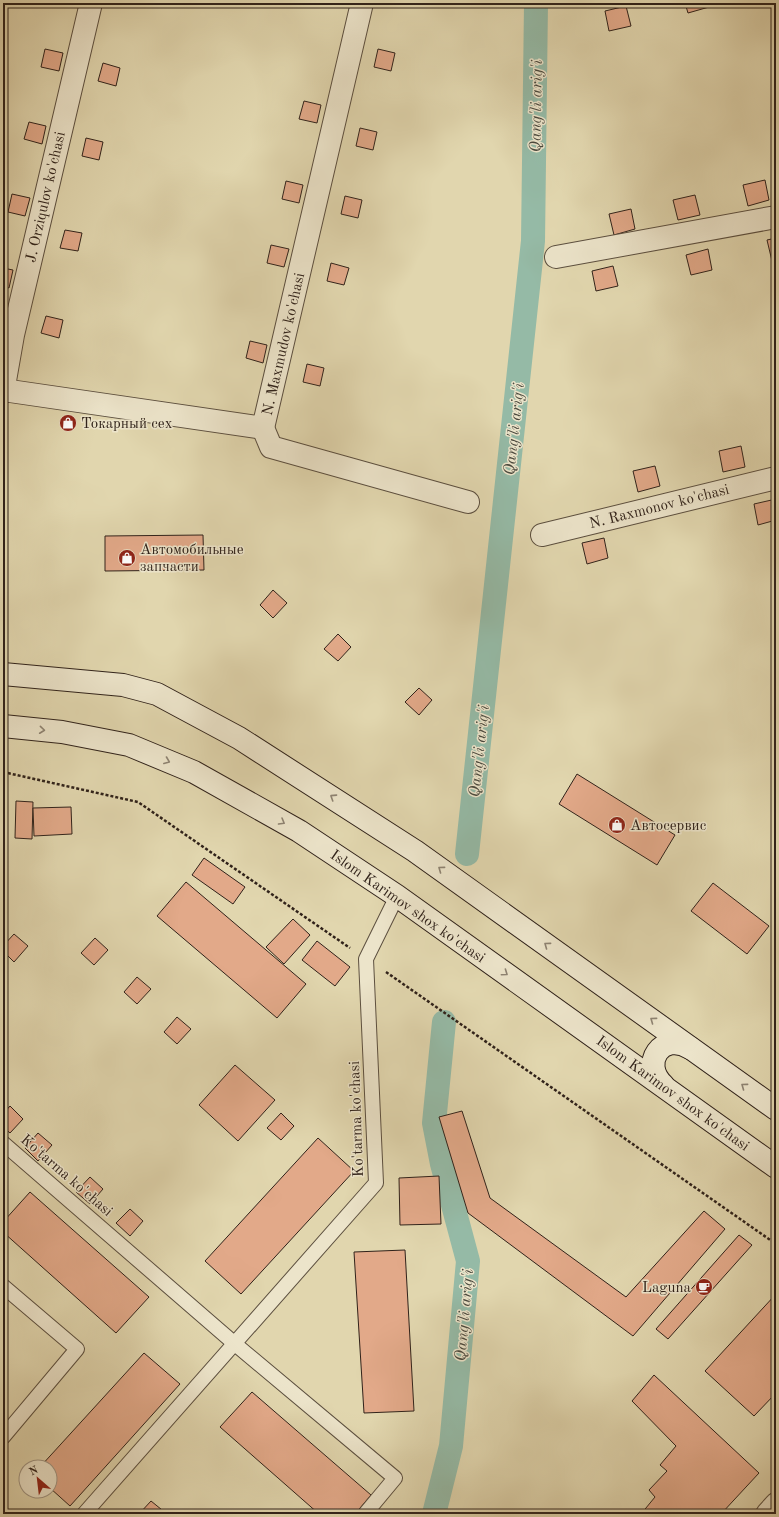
<svg xmlns="http://www.w3.org/2000/svg" width="779" height="1517" viewBox="0 0 779 1517" font-family="'Old Standard TT',serif">
	<style>
		.lines { fill: none; stroke-linecap: round; stroke-linejoin: round }
		.canal { stroke: #95baa6; stroke-width: 24 }
		.building { fill: #e2a989; stroke: #30221a }
		.lane-casing { stroke: #5c4f3f; stroke-width: 16 }
		.street-casing { stroke: #5c4f3f; stroke-width: 24 }
		.secondary-casing { stroke: #30221a; stroke-width: 24 }
		.path { stroke: #30221a; stroke-width: 2.5; stroke-dasharray: 3 2; stroke-linecap: butt }
		.lane { stroke: #ece4ca; stroke-width: 14 }
		.street { stroke: #ece4ca; stroke-width: 22 }
		.secondary { stroke: #ece4ca; stroke-width: 22 }
		.oneway { stroke: #8e8372 }
		.labels { text-anchor: middle; stroke-width: 3; stroke-linejoin: round; paint-order: stroke }
		.street-label { font-size: 15px; fill: #30221a; stroke: #ece4ca }
		.poi-label { font-size: 15px; fill: #30221a; stroke: #ece4ca; text-anchor: start }
		.water-label { font-size: 16px; font-style: italic; fill: #49483d; stroke: #ece4ca }
	</style>
	<rect width="100%" height="100%" fill="#e1d6ae"/>
	<filter id="stains"><feTurbulence type="fractalNoise" baseFrequency=".005" numOctaves="4"/><feColorMatrix values="0 0 0 0 .2 0 0 0 0 .09 0 0 0 0 .02 0 0 0 .5 -.17"/></filter>
	<radialGradient id="worn" r=".72"><stop offset=".6" stop-color="#630" stop-opacity="0"/><stop offset="1" stop-color="#630" stop-opacity=".3"/></radialGradient>
	<g class="lines">
		<g class="canal">
			<polyline points="467,854 533,241 536,3"/>
			<polyline points="434,1514 451,1446 468,1261 442,1164 434,1123 444,1022"/>
		</g>
	</g>
	<g class="building">
		<polygon points="57,3 74,3 73,7"/>
		<polygon points="685,3 708,3 709,7 688,13"/>
		<polygon points="626,6 631,26 609,31 605,11"/>
		<polygon points="45,49 63,53 59,71 41,67"/>
		<polygon points="378,49 395,53 391,71 374,67"/>
		<polygon points="103,63 120,68 116,86 98,81"/>
		<polygon points="304,101 321,105 317,123 299,119"/>
		<polygon points="29,122 46,126 42,144 24,139"/>
		<polygon points="360,128 377,132 373,150 356,146"/>
		<polygon points="86,138 103,142 99,160 82,156"/>
		<polygon points="765,180 769,200 748,206 743,185"/>
		<polygon points="286,181 303,185 299,203 282,199"/>
		<polygon points="12,194 30,198 25,216 8,212"/>
		<polygon points="695,195 700,215 678,220 673,200"/>
		<polygon points="345,196 362,200 358,218 341,214"/>
		<polygon points="631,209 635,229 614,235 609,214"/>
		<polygon points="65,230 82,233 78,251 60,248"/>
		<polygon points="776,238 776,260 772,261 767,240"/>
		<polygon points="271,245 289,249 284,267 267,263"/>
		<polygon points="708,249 712,270 691,275 686,255"/>
		<polygon points="331,263 349,268 344,285 327,281"/>
		<polygon points="613,266 618,286 596,291 592,271"/>
		<polygon points="3,268 13,270 9,288 3,286"/>
		<polygon points="46,316 63,320 59,338 41,333"/>
		<polygon points="250,341 267,345 263,363 246,358"/>
		<polygon points="307,364 324,368 320,386 303,382"/>
		<polygon points="741,446 745,467 723,472 719,451"/>
		<polygon points="655,466 660,486 638,492 633,471"/>
		<polygon points="776,499 776,520 758,525 754,504"/>
		<polygon points="203,535 204,570 105,571 105,536"/>
		<polygon points="604,538 608,558 587,564 582,543"/>
		<polygon points="273,590 287,603 273,618 260,605"/>
		<polygon points="338,634 351,647 338,661 324,649"/>
		<polygon points="419,688 432,700 419,715 405,702"/>
		<polygon points="577,774 675,835 657,865 559,804"/>
		<polygon points="16,801 33,802 32,839 15,838"/>
		<polygon points="71,807 72,834 34,836 33,808"/>
		<polygon points="204,858 245,887 233,904 192,875"/>
		<polygon points="186,882 306,984 277,1018 157,916"/>
		<polygon points="713,883 769,926 747,954 691,911"/>
		<polygon points="293,919 310,935 284,964 266,947"/>
		<polygon points="14,934 28,946 14,962 3,951 3,946"/>
		<polygon points="95,938 108,950 94,965 81,953"/>
		<polygon points="317,941 350,967 335,986 302,960"/>
		<polygon points="137,977 151,989 137,1004 124,992"/>
		<polygon points="177,1017 191,1029 177,1044 164,1032"/>
		<polygon points="235,1065 275,1100 238,1141 199,1105"/>
		<polygon points="10,1106 23,1119 10,1133 3,1127 3,1114"/>
		<polygon points="462,1111 490,1198 626,1297 704,1211 725,1229 633,1336 468,1213 439,1117"/>
		<polygon points="281,1113 294,1126 281,1140 267,1128"/>
		<polygon points="38,1133 52,1145 38,1161 25,1148"/>
		<polygon points="318,1138 354,1171 241,1294 205,1261"/>
		<polygon points="439,1176 441,1224 400,1225 399,1178"/>
		<polygon points="90,1177 103,1189 90,1204 76,1192"/>
		<polygon points="30,1192 149,1297 116,1333 3,1232 3,1222"/>
		<polygon points="130,1209 143,1221 130,1236 116,1223"/>
		<polygon points="739,1235 752,1245 668,1339 656,1329"/>
		<polygon points="405,1250 414,1411 364,1413 354,1252"/>
		<polygon points="776,1294 776,1393 754,1416 705,1371"/>
		<polygon points="144,1353 180,1384 70,1506 50,1488 50,1467 40,1467"/>
		<polygon points="654,1375 759,1473 721,1514 641,1514 655,1497 649,1490 667,1471 660,1465 676,1446 632,1401"/>
		<polygon points="252,1392 371,1495 355,1514 319,1514 220,1427"/>
		<polygon points="151,1501 167,1514 139,1514"/>
	</g>
	<g class="lines">
		<g class="lane-casing">
			<g id="lane">
				<polyline points="3,1143 235,1344 395,1478 365,1514"/>
				<polyline points="3,1286 77,1349 3,1437"/>
				<polyline points="84,1514 376,1183 366,959 397,896"/>
			</g>
		</g>
		<g class="street-casing">
			<g id="street">
				<polyline points="556,257 776,217"/>
				<polyline points="3,390 263,428 362,3"/>
				<polyline points="3,392 13,335 91,3"/>
				<polyline points="263,428 271,447 468,502"/>
				<polyline points="542,535 776,478"/>
				<polyline points="767,1514 776,1504"/>
			</g>
		</g>
		<g class="secondary-casing">
			<g id="secondary">
				<polyline points="3,674 123,685 157,694 239,738 415,851 776,1109"/>
				<polyline points="3,726 62,732 129,745 194,772 299,831 397,896 776,1167"/>
				<path d="M663,1085C640,1063 662,1031 690,1048"/>
			</g>
		</g>
		<g class="path">
			<polyline points="3,772 138,802 350,948"/>
			<polyline points="386,972 776,1244"/>
		</g>
		<use href="#lane" class="lane"/>
		<use href="#street" class="street"/>
		<use href="#secondary" class="secondary"/>
	</g>
	<defs><path id="oneway-chevron" d="M-2-3.5L2.5 0L-2 3.5" fill="none" stroke-width="1.6" stroke-linecap="round" stroke-linejoin="round"/></defs>
	<g class="oneway">
		<use href="#oneway-chevron" transform="translate(42 730) rotate(6)"/>
		<use href="#oneway-chevron" transform="translate(167 761) rotate(22)"/>
		<use href="#oneway-chevron" transform="translate(333 797) rotate(-147)"/>
		<use href="#oneway-chevron" transform="translate(282 822) rotate(30)"/>
		<use href="#oneway-chevron" transform="translate(441 869) rotate(-144)"/>
		<use href="#oneway-chevron" transform="translate(547 945) rotate(-144)"/>
		<use href="#oneway-chevron" transform="translate(505 973) rotate(35)"/>
		<use href="#oneway-chevron" transform="translate(653 1020) rotate(-144)"/>
		<use href="#oneway-chevron" transform="translate(744 1086) rotate(-144)"/>
	</g>
	<defs>
		<g id="shop-disc" transform="scale(0.9)"><circle r="9.5" fill="#8f2418" stroke="#ece4ca"/><path d="M-5-2.5h2.3a2.7 3.5 0 0 1 5.4 0H5L5.5 6h-11ZM-1.5-2.5h3a1.5 2.3 0 0 0-3 0Z" fill="#fff"/></g>
		<g id="cafe-disc" transform="scale(0.9)"><circle r="9.5" fill="#8f2418" stroke="#ece4ca"/><path d="M-5.5-4.5H6V0H3Q3 3.5 0 3.5H-2.5Q-5.5 3.5-5.5 0ZM3-3.2v2h1.7v-2ZM-6 4.5H4V6H-6Z" fill="#fff"/></g>
	</defs>
	<g fill-rule="evenodd">
		<use href="#shop-disc" x="68" y="423"/>
		<use href="#shop-disc" x="127" y="558"/>
		<use href="#shop-disc" x="617" y="825"/>
		<use href="#cafe-disc" x="704" y="1287"/>
	</g>
	<g class="labels">
		<g class="street-label">
			<text transform="translate(45 197) rotate(-77)" y="5">J. Orziqulov ko'chasi</text>
			<text transform="translate(283 344) rotate(-77)" y="5">N. Maxmudov ko'chasi</text>
			<text transform="translate(659 506) rotate(-14)" y="5">N. Raxmonov ko'chasi</text>
			<text transform="translate(408 906) rotate(35)" y="5">Islom Karimov shox ko'chasi</text>
			<text transform="translate(673 1093) rotate(36)" y="5">Islom Karimov shox ko'chasi</text>
			<text transform="translate(356 1119) rotate(-92)" y="5">Ko'tarma ko'chasi</text>
			<text transform="translate(67 1175) rotate(41)" y="5">Ko'tarma ko'chasi</text>
		</g>
		<g class="poi-label">
			<text x="81" y="428">Токарный сех</text>
			<text x="140" y="554">Автомобильные<tspan x="140" dy="17">запчасти</tspan></text>
			<text x="630" y="830">Автосервис</text>
			<text x="691" y="1292" text-anchor="end">Laguna</text>
		</g>
		<g class="water-label">
			<text transform="translate(535 106) rotate(-89)" y="6">Qang'li arig'i</text>
			<text transform="translate(513 429) rotate(-84)" y="6">Qang'li arig'i</text>
			<text transform="translate(478 751) rotate(-84)" y="6">Qang'li arig'i</text>
			<text transform="translate(463 1315) rotate(-85)" y="6">Qang'li arig'i</text>
		</g>
	</g>
	<rect width="779" height="1517" fill="none" stroke="#e1d6ae" stroke-width="16"/>
	<rect x="4" y="4" width="771" height="1509" fill="none" stroke="#30221a" stroke-width="2"/>
	<rect x="8" y="8" width="763" height="1501" fill="none" stroke="#30221a"/>
	<g transform="translate(38 1479) rotate(332)"><circle r="19" fill="#ece4ca" stroke="#a19684"/>
	<path d="M0-3L7 15L0 10L-7 15Z" fill="#8f2418"/>
	<text y="-6" font-size="11" font-weight="bold" text-anchor="middle" fill="#30221a">N</text>
	</g>
	<rect width="100%" height="100%" filter="url(#stains)"/>
	<rect width="100%" height="100%" fill="url(#worn)"/>
</svg>
